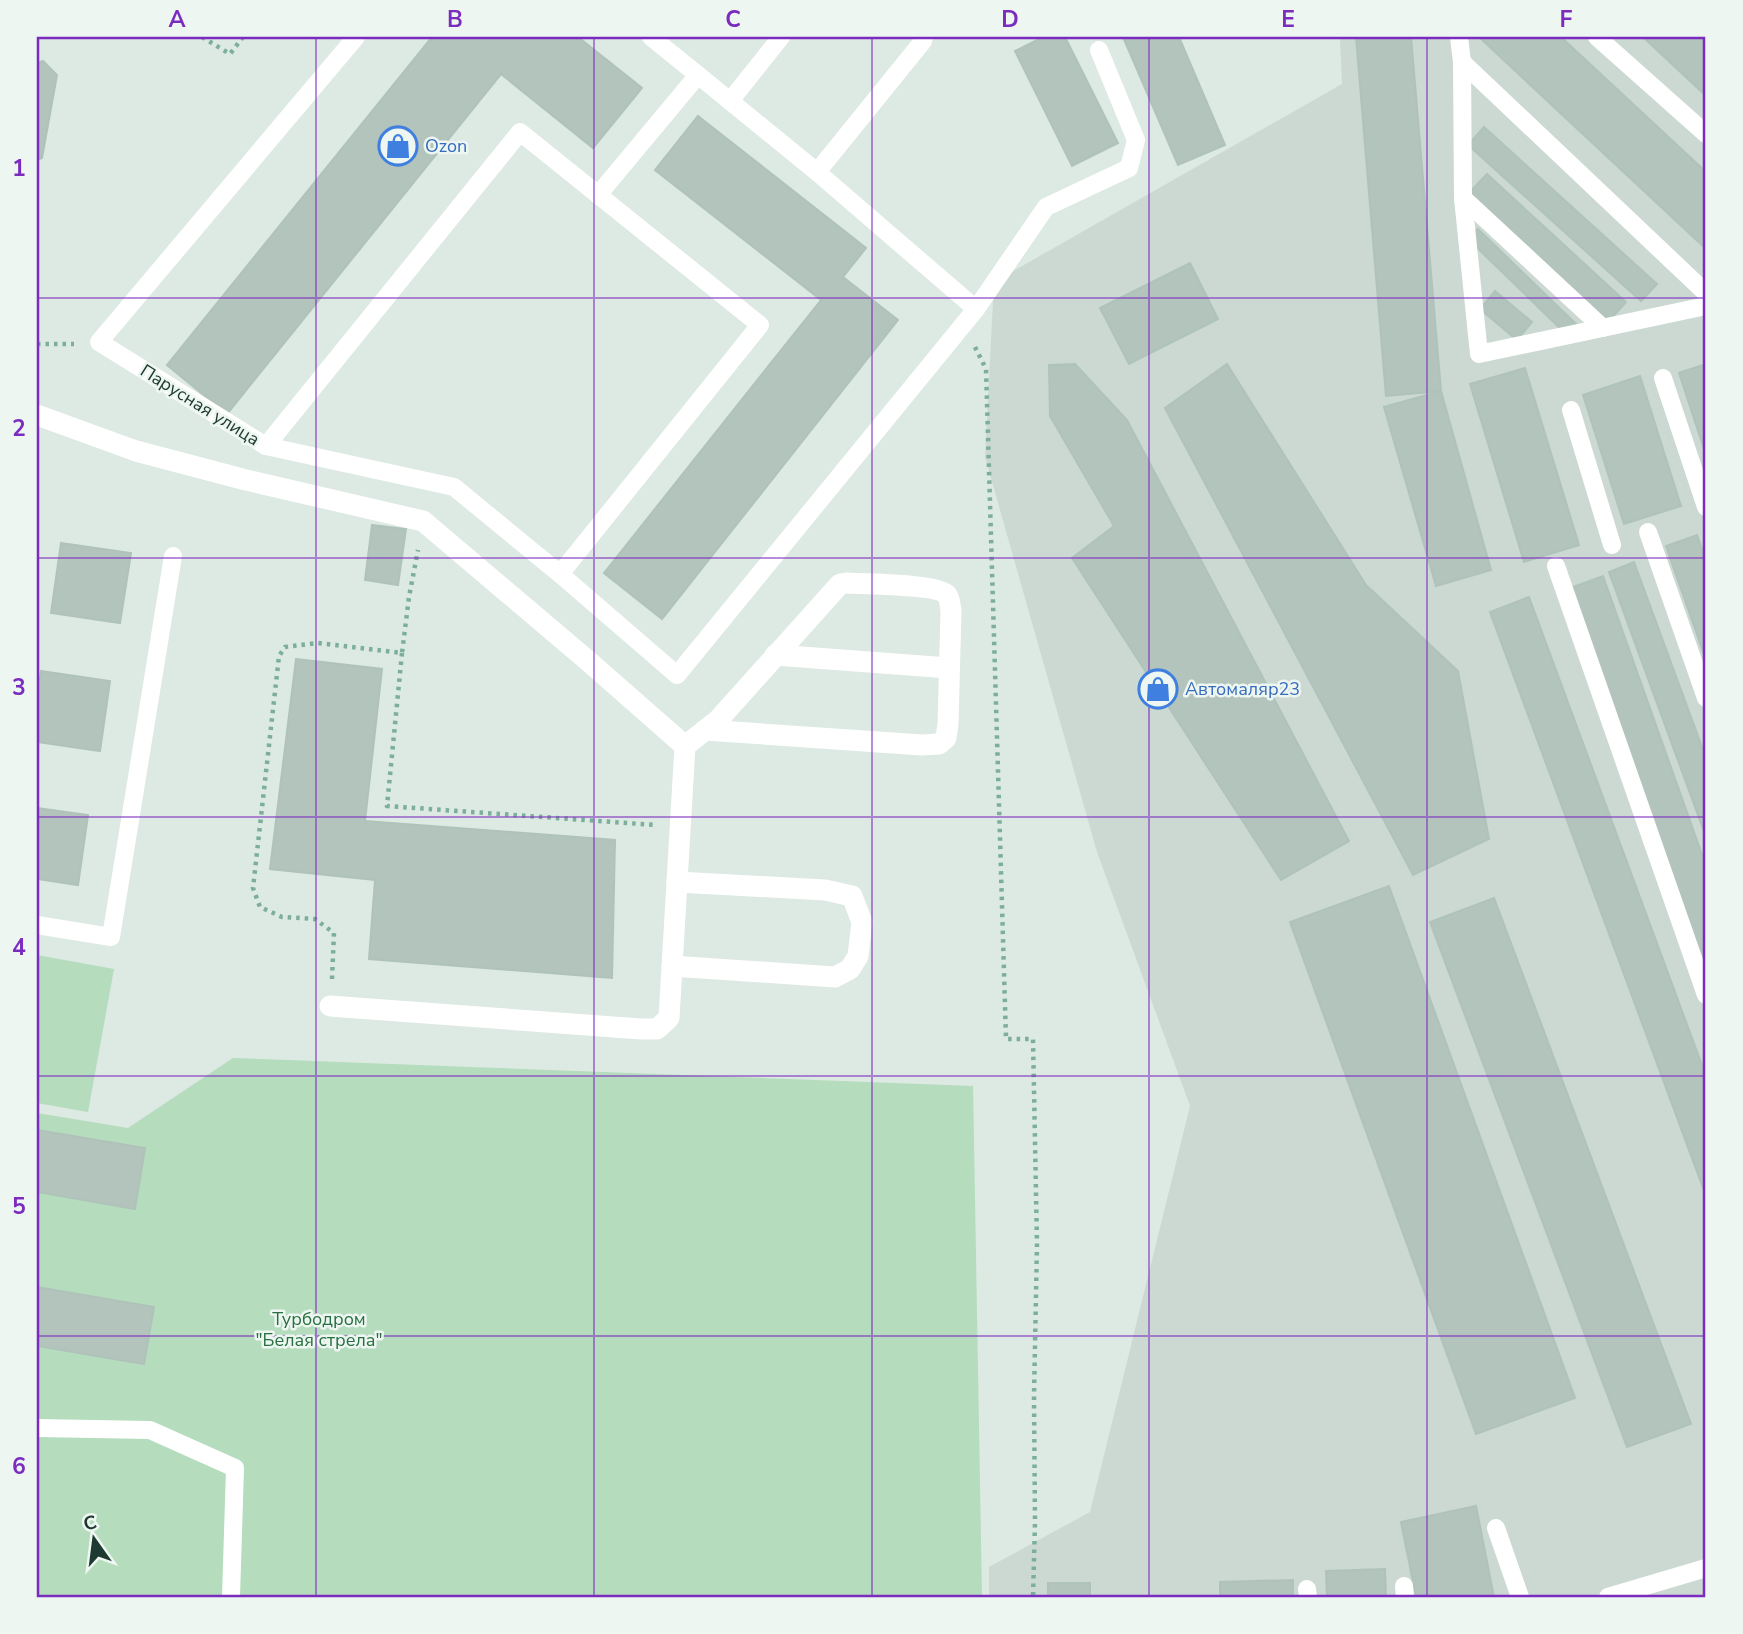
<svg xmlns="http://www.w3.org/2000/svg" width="1743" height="1634" viewBox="0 0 1743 1634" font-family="'Nunito Sans',sans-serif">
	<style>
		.built { fill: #cbd9d2 }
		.green { fill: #b4dcbd }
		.building { fill: #b2c4bc; stroke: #afc3ba; stroke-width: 2 }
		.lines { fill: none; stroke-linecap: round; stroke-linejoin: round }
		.path { stroke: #7cae9c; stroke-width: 4.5; stroke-dasharray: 3.5 5; stroke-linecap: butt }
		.lane { stroke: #fff; stroke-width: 18 }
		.street { stroke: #fff; stroke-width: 21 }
		.grid { fill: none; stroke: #7b2cbf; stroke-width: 2; stroke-opacity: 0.55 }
		.labels { text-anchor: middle; stroke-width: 5; stroke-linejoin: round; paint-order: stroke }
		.shop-label { font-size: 18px; fill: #366cbe; stroke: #edf6f1; text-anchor: start }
		.street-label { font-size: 18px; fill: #1e3930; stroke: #edf6f1 }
		.park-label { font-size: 18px; fill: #287041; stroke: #edf6f1 }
		.neatline { fill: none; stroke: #7b2cbf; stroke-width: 2.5 }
		.grid-label { font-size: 23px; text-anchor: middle; font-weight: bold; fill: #7b2cbf }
	</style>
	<rect width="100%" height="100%" fill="#dde9e3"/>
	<polygon class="built" points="1340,37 1706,37 1706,1597 989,1597 989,1567 1090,1512 1190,1106 1097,852 985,457 994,282 1342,84"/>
	<g class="green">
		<polygon points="37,955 114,969 88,1112 37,1103"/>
		<polygon points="233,1058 973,1086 982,1597 37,1597 37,1113 128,1128"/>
	</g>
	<g class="building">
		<polygon points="432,37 578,37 642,88 593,148 501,74 227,414 167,365"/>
		<polygon points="1043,37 1065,37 1118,143 1072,166 1015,51"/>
		<polygon points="1123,37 1179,37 1225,145 1178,165"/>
		<polygon points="1356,37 1411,37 1441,391 1386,396"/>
		<polygon points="1479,37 1561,37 1706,172 1706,249"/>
		<polygon points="1643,37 1706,37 1706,96"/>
		<polygon points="43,61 57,75 42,158 37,160 37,63"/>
		<polygon points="698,116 866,248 843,277 898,320 662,619 604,573 821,300 655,170"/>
		<polygon points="1484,127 1657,284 1641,301 1468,145"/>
		<polygon points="1487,174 1626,302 1607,323 1467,195"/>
		<polygon points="1478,229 1576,324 1566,334 1468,239"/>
		<polygon points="1190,263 1218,319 1129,364 1100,308"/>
		<polygon points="1495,291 1532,322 1517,340 1480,309"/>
		<polygon points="1075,364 1127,420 1349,841 1281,880 1072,558 1114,526 1050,416 1049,365"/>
		<polygon points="1227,364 1366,585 1458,671 1489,839 1413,875 1165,408"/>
		<polygon points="1706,364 1706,455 1679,373"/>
		<polygon points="1525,368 1579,545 1524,562 1470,384"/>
		<polygon points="1640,376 1681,506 1624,524 1583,395"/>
		<polygon points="1441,391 1491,570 1436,586 1384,407"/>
		<polygon points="372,525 406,529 398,585 365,580"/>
		<polygon points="1697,535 1706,560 1706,660 1666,546"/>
		<polygon points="61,543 131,553 120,623 51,613"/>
		<polygon points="1634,562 1706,758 1706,837 1609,572"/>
		<polygon points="1603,576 1706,866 1706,970 1570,588"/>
		<polygon points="1529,597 1706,1076 1706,1196 1490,612"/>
		<polygon points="296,659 382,669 365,821 615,840 612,978 369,959 375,880 270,869"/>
		<polygon points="41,671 110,681 100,751 37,742 37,699"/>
		<polygon points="37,808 88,815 78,885 37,879"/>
		<polygon points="1389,886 1575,1398 1476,1434 1290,922"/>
		<polygon points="1494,898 1691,1424 1627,1447 1430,922"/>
		<polygon points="37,1130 145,1148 135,1209 37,1192"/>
		<polygon points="37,1287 154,1307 144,1364 37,1346"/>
		<polygon points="1476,1506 1494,1597 1416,1597 1401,1522"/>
		<polygon points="1385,1569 1386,1597 1327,1597 1326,1571"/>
		<polygon points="1293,1580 1293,1597 1220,1597 1220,1582"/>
		<rect x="1048" y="1583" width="42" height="14"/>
	</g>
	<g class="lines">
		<g class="path">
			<polyline points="202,37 230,54 243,37"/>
			<polyline points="37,344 74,344"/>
			<polyline points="975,347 986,369 1006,1039 1033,1039 1037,1244 1034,1396 1035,1522 1033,1597"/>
			<polyline points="402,653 387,806 655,825"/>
			<polyline points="332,979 334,933 315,919 282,917 260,907 253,888 279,656 285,647 318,643 402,653 409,597 418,550"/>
		</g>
		<g class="lane">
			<polyline points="356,37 99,342 266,446 454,487 560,574 677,675 976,309 817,172 923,41 924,37"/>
			<polyline points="651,37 698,75"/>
			<polyline points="1459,37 1462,62 1463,198 1479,354 1706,306"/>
			<polyline points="1597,37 1706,134"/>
			<polyline points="1462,62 1706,293"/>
			<polyline points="730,101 781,37"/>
			<polyline points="598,195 698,75 817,172"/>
			<polyline points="1463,198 1603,328"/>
			<polyline points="976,309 1046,207 1129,168 1136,140 1099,50"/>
			<polyline points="1663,378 1706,507"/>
			<polyline points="1571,410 1612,545"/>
			<polyline points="266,446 520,132 760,325 560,574"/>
			<polyline points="1648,532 1706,698"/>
			<polyline points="1556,566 1706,995"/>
			<polyline points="37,925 111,937 173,556"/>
			<polyline points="37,1428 150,1430 235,1468 231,1597"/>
			<polyline points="1496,1528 1520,1597"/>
			<polyline points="1404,1586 1405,1597"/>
			<polyline points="1307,1589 1308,1597"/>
			<polyline points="1608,1597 1706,1568"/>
		</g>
		<g class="street">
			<path d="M37,415L136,451L246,480L423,521L587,660L685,746L718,720L840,584L846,583C863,584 938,584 947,595C950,599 950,605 951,611L948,724L946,738L939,744L922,745L705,730"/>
			<polyline points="775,655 949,668"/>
			<polyline points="672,966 835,977 850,969 858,956 862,922 852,896 825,890 677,882"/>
			<polyline points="330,1006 641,1029 657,1029 669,1018 685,746"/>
		</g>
	</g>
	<path class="grid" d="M316,37V1597M594,37V1597M872,37V1597M1149,37V1597M1427,37V1597M37,298H1706M37,558H1706M37,817H1706M37,1076H1706M37,1336H1706"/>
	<defs>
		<g id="shop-ring" transform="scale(2.0125)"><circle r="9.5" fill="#edf6f1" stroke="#3f7fe0" stroke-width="1.5"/><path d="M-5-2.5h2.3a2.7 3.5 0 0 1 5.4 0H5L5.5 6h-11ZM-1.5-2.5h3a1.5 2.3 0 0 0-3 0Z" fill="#3f7fe0"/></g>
	</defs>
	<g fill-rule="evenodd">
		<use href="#shop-ring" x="398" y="146"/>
		<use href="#shop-ring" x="1158" y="689"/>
	</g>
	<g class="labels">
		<g class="shop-label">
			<text x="425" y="152">Ozon</text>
			<text x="1185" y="695">Автомаляр23</text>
		</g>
		<g class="street-label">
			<text transform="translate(200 405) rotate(32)" y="6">Парусная улица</text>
		</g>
		<g class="park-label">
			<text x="319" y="1325">Турбодром<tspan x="319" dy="21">"Белая стрела"</tspan></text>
		</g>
	</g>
	<rect width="1743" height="1634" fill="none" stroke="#edf6f1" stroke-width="77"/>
	<g transform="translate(94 1539) rotate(346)" stroke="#edf6f1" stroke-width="5" paint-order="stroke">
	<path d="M0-5L12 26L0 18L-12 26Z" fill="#1e3930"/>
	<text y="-10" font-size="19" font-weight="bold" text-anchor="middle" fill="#1e3930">С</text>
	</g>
	<rect x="38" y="38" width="1666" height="1558" class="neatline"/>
	<g class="grid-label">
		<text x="177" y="27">A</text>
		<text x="455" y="27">B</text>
		<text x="733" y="27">C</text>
		<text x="1010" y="27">D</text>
		<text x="1288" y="27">E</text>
		<text x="1566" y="27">F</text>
		<text x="19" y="176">1</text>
		<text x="19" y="436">2</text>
		<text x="19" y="695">3</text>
		<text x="19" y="955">4</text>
		<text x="19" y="1214">5</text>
		<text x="19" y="1474">6</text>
	</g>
</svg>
